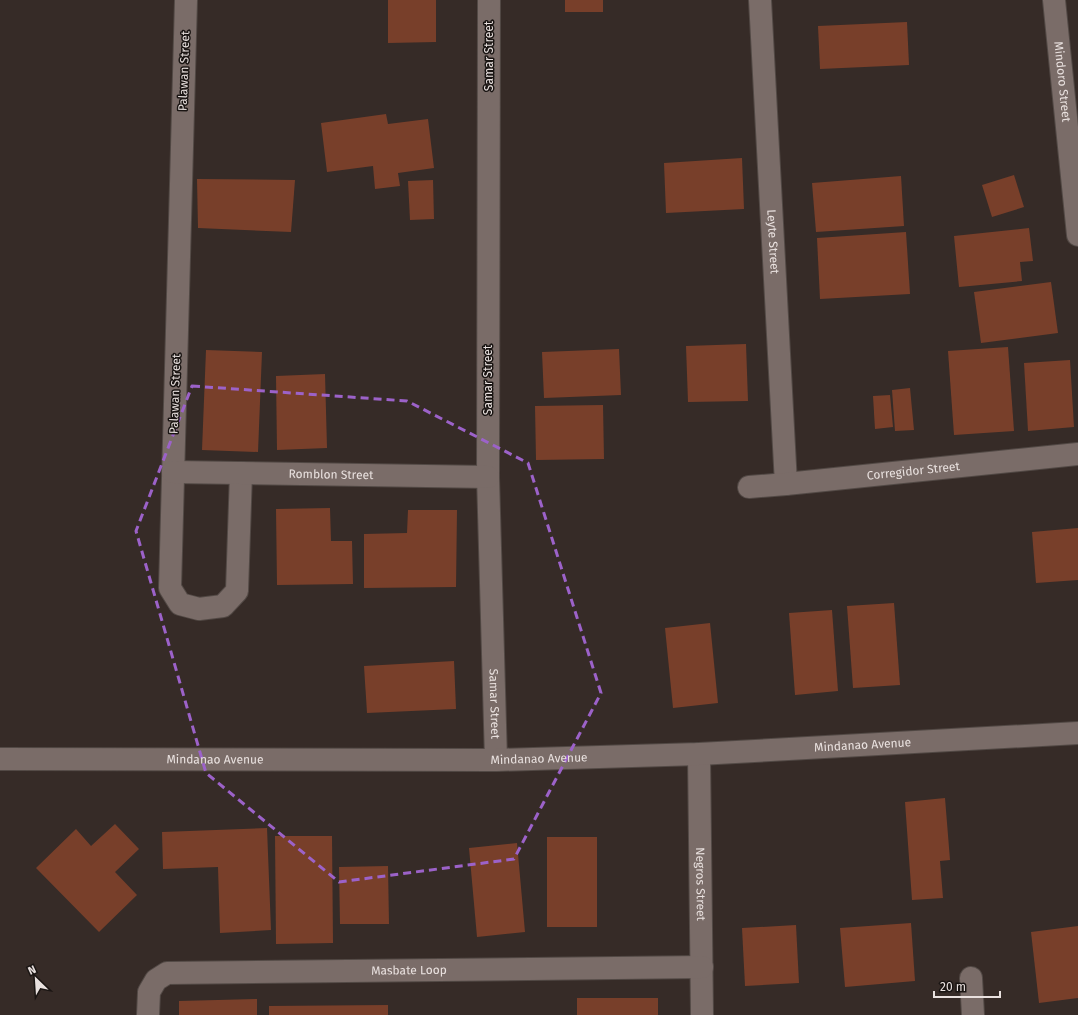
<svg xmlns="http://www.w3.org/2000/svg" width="1078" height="1015" viewBox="0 0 1078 1015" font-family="'Fira Sans',sans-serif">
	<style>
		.building { fill: #783f2a }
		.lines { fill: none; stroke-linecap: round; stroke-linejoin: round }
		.minor-casing { stroke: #524945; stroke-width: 24 }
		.minor { stroke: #7a6c68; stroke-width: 22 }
		.marked { fill: none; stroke: #9c62c9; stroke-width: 3; stroke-dasharray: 8 5; stroke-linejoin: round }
		.labels { text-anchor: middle; stroke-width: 3; stroke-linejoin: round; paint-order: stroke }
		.street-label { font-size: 12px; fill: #e9e1df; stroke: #1a1513 }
	</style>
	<rect width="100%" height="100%" fill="#362b27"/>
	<g class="building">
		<polygon points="388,0 436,0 436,42 388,43"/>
		<rect x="565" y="0" width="38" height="12"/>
		<polygon points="907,22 909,65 820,69 818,26"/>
		<polygon points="386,114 388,124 428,119 434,168 398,173 400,186 375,189 373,166 327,172 321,123"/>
		<polygon points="742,158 744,209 666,213 664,163"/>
		<polygon points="1014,175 1024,207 992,217 982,185"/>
		<polygon points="901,176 904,226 816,232 812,183"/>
		<polygon points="197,179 295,180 291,232 198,228"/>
		<polygon points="433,180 434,219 410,220 408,181"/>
		<polygon points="1029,228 1033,261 1020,262 1022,281 959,287 954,236"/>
		<polygon points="906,232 910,294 820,299 817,238"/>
		<polygon points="1051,282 1058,333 981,343 974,292"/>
		<polygon points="746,344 748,401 688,402 686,346"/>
		<polygon points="1008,347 1014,431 954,435 948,351"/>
		<polygon points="619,349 621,395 544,398 542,352"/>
		<polygon points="206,350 262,352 258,452 202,450"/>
		<polygon points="1070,360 1074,427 1028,431 1024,363"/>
		<polygon points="325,374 327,448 277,450 276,376"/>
		<polygon points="910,388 914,430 895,431 892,390"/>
		<polygon points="890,395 893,427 875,429 873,396"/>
		<polygon points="603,405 604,459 536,460 535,406"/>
		<polygon points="330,508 331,541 352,541 353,584 277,585 276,509"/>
		<polygon points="408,510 457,510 456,587 364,588 364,534 407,533"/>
		<polygon points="1078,528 1078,580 1036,583 1032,532"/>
		<polygon points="894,603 900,685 853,688 847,606"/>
		<polygon points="832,610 838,691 795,695 789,613"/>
		<polygon points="710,623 718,703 673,708 665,628"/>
		<polygon points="454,661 456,709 367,713 364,666"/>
		<polygon points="945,798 950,860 940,861 943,898 912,900 905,802"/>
		<polygon points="115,824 139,849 115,872 137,895 99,932 36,868 76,829 91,846"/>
		<polygon points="267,828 271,930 220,933 218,867 163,869 162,832"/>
		<polygon points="275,836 332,836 333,943 276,944"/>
		<rect x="547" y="837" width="50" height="90"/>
		<polygon points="517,843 525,932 477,937 469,848"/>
		<polygon points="388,866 389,924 340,924 339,867"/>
		<polygon points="911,923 915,981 845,987 840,928"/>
		<polygon points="796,925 799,983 745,986 742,928"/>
		<polygon points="1078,926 1078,998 1039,1003 1031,932"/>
		<rect x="577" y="998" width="81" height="17"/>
		<polygon points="257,999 257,1015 179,1015 179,1001"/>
		<polygon points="388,1005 388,1015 269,1015 269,1006"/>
	</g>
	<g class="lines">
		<g class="minor-casing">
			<g id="minor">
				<polyline points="186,0 170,588 180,604 199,609 223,606 237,591 241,473"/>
				<path id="s1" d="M489,0L488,477L496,760"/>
				<path id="s2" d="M760,0L786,484"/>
				<path id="s3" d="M1054,0L1078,235"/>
				<path id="s4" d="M173,472L488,477"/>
				<path id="s5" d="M749,487L786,484L1078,454"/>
				<path id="s6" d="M699,754L702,1015"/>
				<path id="s7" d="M0,759L496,760L699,754L1078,733"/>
				<polyline points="971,978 973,1015"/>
				<path id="s8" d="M148,1015L149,992L156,980L167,973L702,967"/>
			</g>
		</g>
		<use href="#minor" class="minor"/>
	</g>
	<path class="marked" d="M192,386L407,401L528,463L601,693L514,859L339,882L206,773L136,531Z"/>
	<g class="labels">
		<g class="street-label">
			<text transform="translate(489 56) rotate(-90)" y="4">Samar Street</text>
			<text transform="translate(184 71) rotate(-88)" y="4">Palawan Street</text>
			<text dy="4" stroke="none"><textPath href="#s3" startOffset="82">Mindoro Street</textPath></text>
			<text dy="4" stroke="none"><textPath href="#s2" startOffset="242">Leyte Street</textPath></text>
			<text transform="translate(488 380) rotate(-90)" y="4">Samar Street</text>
			<text transform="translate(175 394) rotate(-88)" y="4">Palawan Street</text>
			<text dy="4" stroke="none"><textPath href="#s5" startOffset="165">Corregidor Street</textPath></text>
			<text dy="4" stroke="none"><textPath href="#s4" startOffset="158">Romblon Street</textPath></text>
			<text dy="4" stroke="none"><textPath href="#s1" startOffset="704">Samar Street</textPath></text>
			<text dy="4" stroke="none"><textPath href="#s7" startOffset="863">Mindanao Avenue</textPath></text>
			<text dy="4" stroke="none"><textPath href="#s7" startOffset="539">Mindanao Avenue</textPath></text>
			<text dy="4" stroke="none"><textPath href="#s7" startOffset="215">Mindanao Avenue</textPath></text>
			<text dy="4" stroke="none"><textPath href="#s6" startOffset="130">Negros Street</textPath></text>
			<text dy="4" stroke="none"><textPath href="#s8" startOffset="292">Masbate Loop</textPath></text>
		</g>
	</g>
	<g transform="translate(36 979) rotate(335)" stroke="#1a1513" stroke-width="3" paint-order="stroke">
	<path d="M0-3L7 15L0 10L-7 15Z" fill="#e9e1df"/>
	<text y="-6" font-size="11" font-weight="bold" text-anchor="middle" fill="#e9e1df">N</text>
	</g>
	<path d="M934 991v6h66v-6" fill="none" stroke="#e9e1df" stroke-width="2"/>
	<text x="940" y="991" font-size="12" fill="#e9e1df" stroke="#1a1513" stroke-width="3" paint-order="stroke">20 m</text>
</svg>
